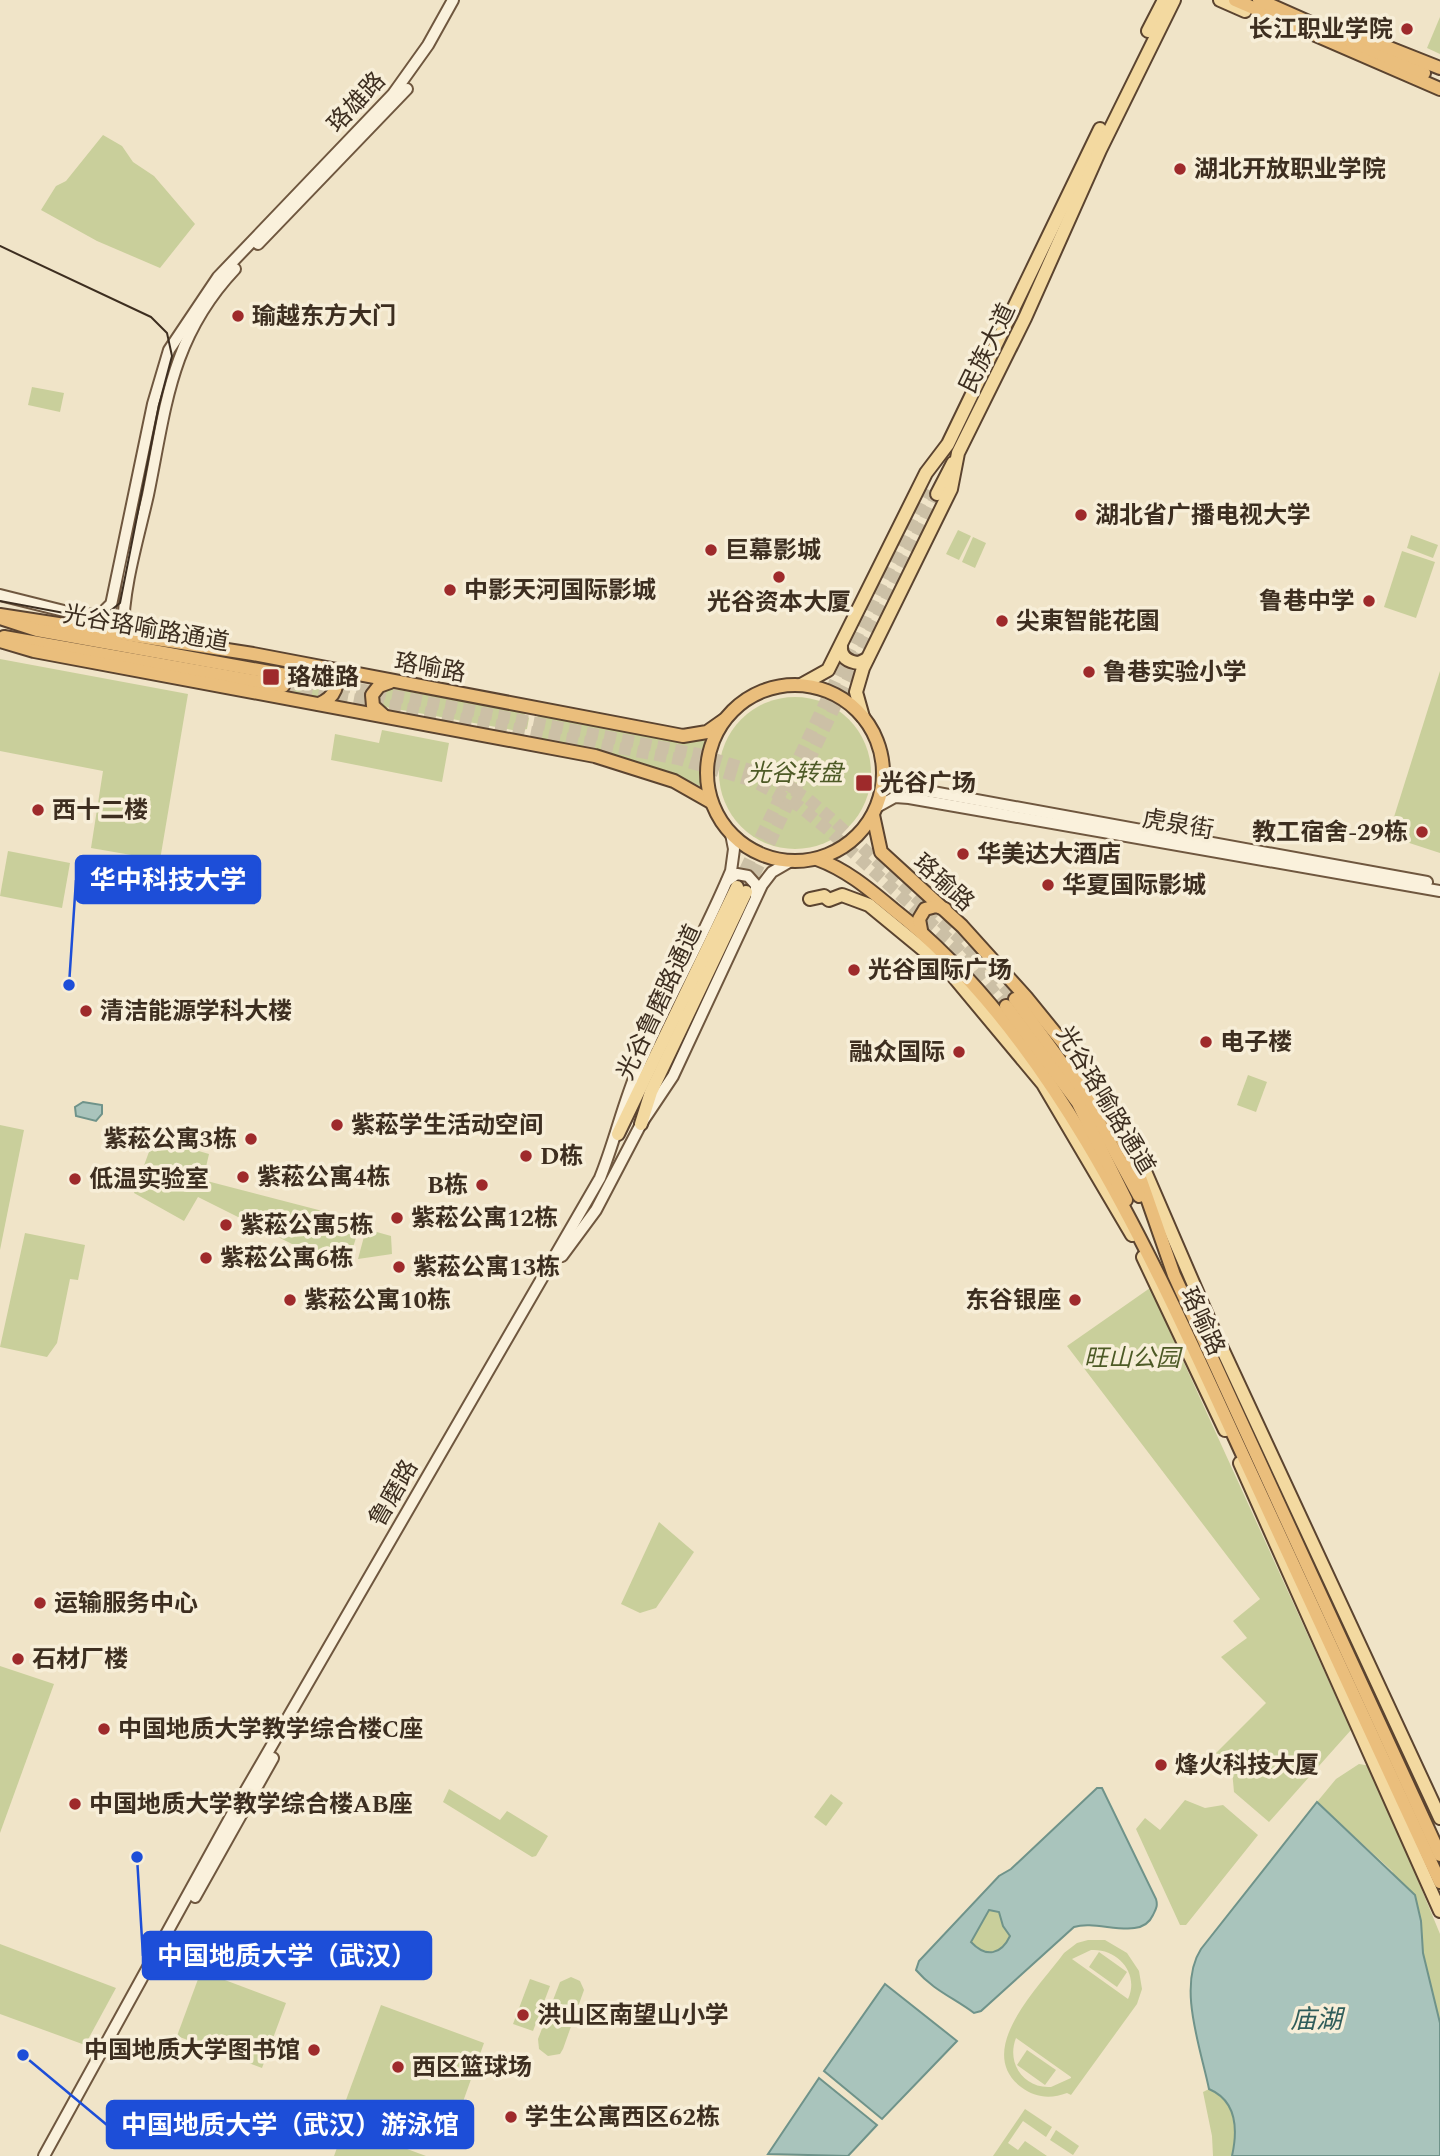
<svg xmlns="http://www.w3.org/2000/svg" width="1440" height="2156" viewBox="0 0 1440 2156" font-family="Spectral,'Noto Sans SC',serif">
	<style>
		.green { fill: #c9cf9b; fill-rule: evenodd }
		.water { fill: #a9c4bc; stroke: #6f938a; stroke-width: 2; fill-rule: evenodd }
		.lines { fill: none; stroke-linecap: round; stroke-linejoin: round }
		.primary-tunnel { stroke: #ccc0a6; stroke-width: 12; stroke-dasharray: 12 6; stroke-linecap: butt }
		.trunk-tunnel { stroke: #ccc0a6; stroke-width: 12; stroke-dasharray: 12 6; stroke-linecap: butt }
		.secondary-casing { stroke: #6f573f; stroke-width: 14 }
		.primary-casing { stroke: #5b4430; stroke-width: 16 }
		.trunk-casing { stroke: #5b4430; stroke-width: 16 }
		.secondary { stroke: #faf1dc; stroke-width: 10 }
		.primary { stroke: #f3d9a0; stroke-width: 12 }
		.trunk { stroke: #eabe7c; stroke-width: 12 }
		.tram { stroke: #3d2e20; stroke-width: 2 }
		.poi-dot { fill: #9e2a2b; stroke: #f7eed8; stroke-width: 2.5 }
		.labels { text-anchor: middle; stroke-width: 7; stroke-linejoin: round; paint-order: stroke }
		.poi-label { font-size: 24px; font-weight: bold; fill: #3d2e20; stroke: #f7eed8; text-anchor: start }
		.street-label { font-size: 24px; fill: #3d2e20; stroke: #f7eed8 }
		.park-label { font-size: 24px; font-style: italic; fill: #4d5a26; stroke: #f7eed8 }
		.water-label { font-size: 26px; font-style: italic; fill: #2f5d5a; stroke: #f7eed8 }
		.leader { fill: none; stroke: #1d4ed8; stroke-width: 2.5 }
		.callout-dot { fill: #1d4ed8; stroke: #f7eed8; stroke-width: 2.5 }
		.callout { fill: #1d4ed8; stroke: #1d4ed8; stroke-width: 2.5 }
		.callout-label { font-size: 26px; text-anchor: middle; font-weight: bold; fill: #fff }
	</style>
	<rect width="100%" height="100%" fill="#f0e4c8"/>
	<g class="green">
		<polygon points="1440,17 1440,54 1427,48"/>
		<polygon points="103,135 122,146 133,162 154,176 195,224 160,268 97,241 41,210 56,186 66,181"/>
		<polygon points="32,387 64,393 60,412 28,405"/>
		<polygon points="958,530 971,536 959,560 946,554"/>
		<polygon points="1411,535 1438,545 1433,558 1407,548"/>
		<polygon points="973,537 986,543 975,568 962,562"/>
		<polygon points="1402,551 1435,562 1416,618 1384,607"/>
		<polygon points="0,659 188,694 160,860 91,848 103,771 0,751"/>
		<polygon points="292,668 324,673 319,698 288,692"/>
		<polygon points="1440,671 1440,853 1388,836"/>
		<polygon points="388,688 522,712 529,718 527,729 518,731 385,707 378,702 378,693"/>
		<circle cx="795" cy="773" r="76"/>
		<path d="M537,713L688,741L702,740L712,735L704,757L705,789C653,760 589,751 532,737L539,725Z"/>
		<polygon points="382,730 449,743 442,782 331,760 335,734 379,743"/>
		<polygon points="8,851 70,863 62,908 0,896"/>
		<polygon points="1248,1075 1267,1082 1256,1112 1237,1105"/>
		<polygon points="0,1125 24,1130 0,1250"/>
		<polygon points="154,1138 209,1154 203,1180 361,1221 346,1271 198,1197 184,1221 134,1193"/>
		<polygon points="366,1229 391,1236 392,1254 358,1259"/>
		<polygon points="25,1233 85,1245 78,1280 70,1279 57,1343 47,1357 0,1347"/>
		<polygon points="1150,1288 1351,1730 1269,1822 1234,1792 1232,1770 1216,1753 1266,1703 1221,1657 1247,1638 1233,1621 1260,1599 1067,1346"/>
		<polygon points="659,1522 694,1552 656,1608 640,1613 621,1604"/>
		<polygon points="0,1666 54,1684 0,1833"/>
		<polygon points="1359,1764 1371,1766 1440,1934 1440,2023 1423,1953 1421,1921 1392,1871 1317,1802 1336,1779"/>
		<polygon points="449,1789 500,1820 507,1811 548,1836 536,1856 532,1857 443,1802"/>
		<polygon points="831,1794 843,1803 826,1826 814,1817"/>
		<polygon points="1185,1800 1205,1808 1223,1805 1258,1835 1186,1925 1180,1925 1136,1829 1145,1818 1160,1830"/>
		<path d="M989,1910L999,1912L1003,1926L1010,1936L1001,1951C989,1956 979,1951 971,1942Z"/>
		<path d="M1088,1940H1105L1127,1953L1139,1971L1142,1989L1137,2004L1071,2095L1067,2093C1051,2099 1035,2098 1021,2087C973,2050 1040,1986 1064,1953L1077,1943ZM1091,1950C1117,1948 1140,1973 1128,1999L1072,1959ZM1016,2038L1071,2077V2078L1051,2087C1024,2089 1006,2063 1016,2038Z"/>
		<polygon points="0,1944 116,1988 85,2045 0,2014"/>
		<polygon points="1099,1952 1127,1972 1117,1987 1089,1967"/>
		<polygon points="201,1971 286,2003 262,2068 177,2036"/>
		<polygon points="571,1977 580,1981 584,1990 563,2049 560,2054 548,2056 539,2049 538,2039 560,1982"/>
		<polygon points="530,1979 550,1986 533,2031 513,2024"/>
		<polygon points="381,2005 484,2043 450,2138 346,2100"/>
		<polygon points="1027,2050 1056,2070 1045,2085 1017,2065"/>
		<path d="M1209,2089C1237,2102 1238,2128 1232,2156H1213L1212,2136L1203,2092Z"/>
		<polygon points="1025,2109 1052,2127 1046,2137 1023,2121 1008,2143 1018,2150 1025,2141 1047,2156 993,2156"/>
		<polygon points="345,2126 426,2156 334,2156"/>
		<polygon points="1056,2130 1079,2146 1073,2155 1050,2140"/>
	</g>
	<g class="water">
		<polygon points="83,1102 102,1105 102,1114 96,1121 76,1116 75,1107"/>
		<path d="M1097,1788H1102L1156,1899C1158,1906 1156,1909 1153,1915C1141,1942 1098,1919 1074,1927L981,2011L974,2013C954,1998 933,1990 916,1970L919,1961L999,1876L1011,1869ZM989,1910L999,1912L1003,1926L1010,1936C1001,1955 986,1958 971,1942Z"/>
		<path d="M1317,1802L1415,1895L1421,1921L1423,1953L1440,2023V2156H1232C1238,2129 1237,2101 1209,2089C1201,2049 1177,1986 1201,1949Z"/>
		<polygon points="885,1984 957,2041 882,2119 824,2071"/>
		<polygon points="819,2078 877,2125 848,2156 768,2154"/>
	</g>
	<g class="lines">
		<g class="primary-tunnel">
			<polyline points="737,887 927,489"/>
			<polyline points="746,892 937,494"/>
		</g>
		<g class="trunk-tunnel">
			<polyline points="286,675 698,754 767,775 807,798 834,821 960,939 1015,999"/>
			<polyline points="283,686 678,759 753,781 799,806 827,829 954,944 1006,1006"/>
		</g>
		<g class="secondary-casing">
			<g id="secondary">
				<polyline points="258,244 407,89"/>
				<polyline points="0,595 80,615 101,614 109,606"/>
				<polyline points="106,629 153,404 169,350 218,277 393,94 428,45 453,0"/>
				<path d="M123,632C123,587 138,539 148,495C166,407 170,338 235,269"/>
				<polyline points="883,771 897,782 911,788 1427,882"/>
				<polyline points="877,807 895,797 909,798 1440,891"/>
				<polyline points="727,881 737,874 748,876 756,885 756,896"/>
				<polyline points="562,1256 596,1210 641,1124 673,1076 762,885 772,872 791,861"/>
				<polyline points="195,1897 273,1758"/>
				<path d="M44,2156L235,1809L600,1178C615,1141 623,1103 639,1066C667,1000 703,938 731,871L734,849L731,834"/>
			</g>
		</g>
		<g class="primary-casing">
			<g id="primary">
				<polyline points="1220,0 1245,11"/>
				<polyline points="1148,31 1164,0"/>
				<polyline points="937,494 953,463"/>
				<path d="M841,646C840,657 848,662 859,663L867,659"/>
				<polyline points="801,685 828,670 926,473 948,444 1100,129"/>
				<polyline points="863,717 856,692 863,668 951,489 958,453 1025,318 1100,150 1174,0"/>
				<polyline points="810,899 824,896 829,900 842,895 869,905 948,970 1043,1084 1132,1235"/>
				<polyline points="641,1124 651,1092 746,892"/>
				<polyline points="1128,1132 1213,1329 1440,1818"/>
				<polyline points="618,1134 737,887"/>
				<polyline points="1143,1257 1225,1430"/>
				<polyline points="1240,1463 1440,1911"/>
			</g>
		</g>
		<g class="trunk-casing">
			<g id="trunk">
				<polyline points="1235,0 1440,89"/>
				<polyline points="1259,0 1424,73"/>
				<polyline points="1349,32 1440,68"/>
				<polyline points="0,615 253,654 683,736 707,732 724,720"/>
				<polyline points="0,618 37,630 286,675"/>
				<polyline points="4,637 283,686"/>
				<polyline points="0,641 34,651 595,756 674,781 711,802"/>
				<circle cx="795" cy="773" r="88"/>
				<path d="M319,704C334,698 343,683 330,670"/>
				<polyline points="383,715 373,706 372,695 379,686 390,682"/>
				<polyline points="873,815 881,852 962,926 1026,997 1069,1050 1115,1126 1137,1169 1174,1275 1440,1855"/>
				<path d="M817,859C847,870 869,889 893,909C1067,1045 1166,1291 1258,1488C1319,1619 1379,1751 1440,1882"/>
				<polyline points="921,930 919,919 925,909 936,906 945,909"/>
				<polyline points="1015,999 1081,1089 1139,1196"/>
				<polyline points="1006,1006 1078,1103 1126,1200"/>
			</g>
		</g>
		<use href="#secondary" class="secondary"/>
		<use href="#primary" class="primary"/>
		<use href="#trunk" class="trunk"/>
		<polyline class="tram" points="0,246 151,317 167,333 172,356 159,405 120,603 104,616 91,618 0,601"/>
	</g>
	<g class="poi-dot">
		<circle cx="1407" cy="29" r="7"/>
		<circle cx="1180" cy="169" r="7"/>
		<circle cx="238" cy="316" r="7"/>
		<circle cx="1081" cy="515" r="7"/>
		<circle cx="711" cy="550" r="7"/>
		<circle cx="779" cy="577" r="7"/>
		<circle cx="450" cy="590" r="7"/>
		<circle cx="1369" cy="601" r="7"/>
		<circle cx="1002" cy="621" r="7"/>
		<circle cx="1089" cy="672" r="7"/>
		<rect x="262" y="668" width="18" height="18" rx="3.5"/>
		<rect x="855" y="774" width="18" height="18" rx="3.5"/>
		<circle cx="38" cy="810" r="7"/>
		<circle cx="1422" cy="832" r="7"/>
		<circle cx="963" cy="854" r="7"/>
		<circle cx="1048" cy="885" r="7"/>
		<circle cx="854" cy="970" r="7"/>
		<circle cx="86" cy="1011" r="7"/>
		<circle cx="1206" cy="1042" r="7"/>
		<circle cx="959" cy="1052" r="7"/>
		<circle cx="337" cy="1125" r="7"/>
		<circle cx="251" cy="1139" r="7"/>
		<circle cx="526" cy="1156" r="7"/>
		<circle cx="243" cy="1177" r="7"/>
		<circle cx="75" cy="1179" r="7"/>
		<circle cx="482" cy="1185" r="7"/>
		<circle cx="397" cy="1218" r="7"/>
		<circle cx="226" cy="1225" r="7"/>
		<circle cx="206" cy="1258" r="7"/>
		<circle cx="399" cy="1267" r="7"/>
		<circle cx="290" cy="1300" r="7"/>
		<circle cx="1075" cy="1300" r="7"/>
		<circle cx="40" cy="1603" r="7"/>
		<circle cx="18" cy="1659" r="7"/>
		<circle cx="104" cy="1729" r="7"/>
		<circle cx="1161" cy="1765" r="7"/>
		<circle cx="75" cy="1804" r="7"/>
		<circle cx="523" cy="2015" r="7"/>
		<circle cx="314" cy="2050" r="7"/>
		<circle cx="398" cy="2067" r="7"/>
		<circle cx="511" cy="2117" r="7"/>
	</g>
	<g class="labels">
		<g class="poi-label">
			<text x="1393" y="37" text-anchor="end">长江职业学院</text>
			<text x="1194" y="177">湖北开放职业学院</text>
			<text x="252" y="324">瑜越东方大门</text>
			<text x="1095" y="523">湖北省广播电视大学</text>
			<text x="725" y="558">巨幕影城</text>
			<text x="464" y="598">中影天河国际影城</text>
			<text x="1355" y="609" text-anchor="end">鲁巷中学</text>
			<text x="779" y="610" text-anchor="middle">光谷资本大厦</text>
			<text x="1016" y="629">尖東智能花園</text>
			<text x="1103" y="680">鲁巷实验小学</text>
			<text x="287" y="685">珞雄路</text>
			<text x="880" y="791">光谷广场</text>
			<text x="52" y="818">西十二楼</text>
			<text x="1408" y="840" text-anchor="end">教工宿舍-29栋</text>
			<text x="977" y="862">华美达大酒店</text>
			<text x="1062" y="893">华夏国际影城</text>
			<text x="868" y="978">光谷国际广场</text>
			<text x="100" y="1019">清洁能源学科大楼</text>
			<text x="1220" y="1050">电子楼</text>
			<text x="945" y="1060" text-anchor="end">融众国际</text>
			<text x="351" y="1133">紫菘学生活动空间</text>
			<text x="237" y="1147" text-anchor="end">紫菘公寓3栋</text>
			<text x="540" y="1164">D栋</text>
			<text x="257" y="1185">紫菘公寓4栋</text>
			<text x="89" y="1187">低温实验室</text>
			<text x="468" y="1193" text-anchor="end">B栋</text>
			<text x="411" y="1226">紫菘公寓12栋</text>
			<text x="240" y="1233">紫菘公寓5栋</text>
			<text x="220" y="1266">紫菘公寓6栋</text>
			<text x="413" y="1275">紫菘公寓13栋</text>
			<text x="304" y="1308">紫菘公寓10栋</text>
			<text x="1061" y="1308" text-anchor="end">东谷银座</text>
			<text x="54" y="1611">运输服务中心</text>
			<text x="32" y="1667">石材厂楼</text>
			<text x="118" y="1737">中国地质大学教学综合楼C座</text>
			<text x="1175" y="1773">烽火科技大厦</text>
			<text x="89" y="1812">中国地质大学教学综合楼AB座</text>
			<text x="537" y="2023">洪山区南望山小学</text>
			<text x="300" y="2058" text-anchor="end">中国地质大学图书馆</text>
			<text x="412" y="2075">西区篮球场</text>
			<text x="525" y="2125">学生公寓西区62栋</text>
		</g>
		<g class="street-label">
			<text transform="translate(356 102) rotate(-47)" y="8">珞雄路</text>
			<text transform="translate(987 348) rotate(-64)" y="8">民族大道</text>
			<text transform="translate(146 628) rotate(10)" y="8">光谷珞喻路通道</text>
			<text transform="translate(430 667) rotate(10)" y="8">珞喻路</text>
			<text transform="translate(1178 824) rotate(10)" y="8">虎泉街</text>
			<text transform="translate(944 882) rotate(42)" y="8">珞瑜路</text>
			<text transform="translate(659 1002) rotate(-65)" y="8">光谷鲁磨路通道</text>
			<text transform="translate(1106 1100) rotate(59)" y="8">光谷珞喻路通道</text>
			<text transform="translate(1203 1321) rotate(65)" y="8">珞喻路</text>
			<text transform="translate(393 1493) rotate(-60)" y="8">鲁磨路</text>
		</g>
		<g class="park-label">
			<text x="795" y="781">光谷转盘</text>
			<text x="1132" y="1366">旺山公园</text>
		</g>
		<g class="water-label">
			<text x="1316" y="2028">庙湖</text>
		</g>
	</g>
	<path class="leader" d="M69 985L76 880M137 1857L143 1956M23 2055L107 2125"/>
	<g class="callout-dot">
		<circle cx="69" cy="985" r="7"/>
		<circle cx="137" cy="1857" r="7"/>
		<circle cx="23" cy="2055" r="7"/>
	</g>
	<g class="callout">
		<rect x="76" y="856" width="184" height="47" rx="7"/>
		<rect x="143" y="1932" width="288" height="47" rx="7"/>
		<rect x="107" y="2101" width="366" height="47" rx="7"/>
	</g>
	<g class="callout-label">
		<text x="168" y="889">华中科技大学</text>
		<text x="287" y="1965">中国地质大学（武汉）</text>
		<text x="290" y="2134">中国地质大学（武汉）游泳馆</text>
	</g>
</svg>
